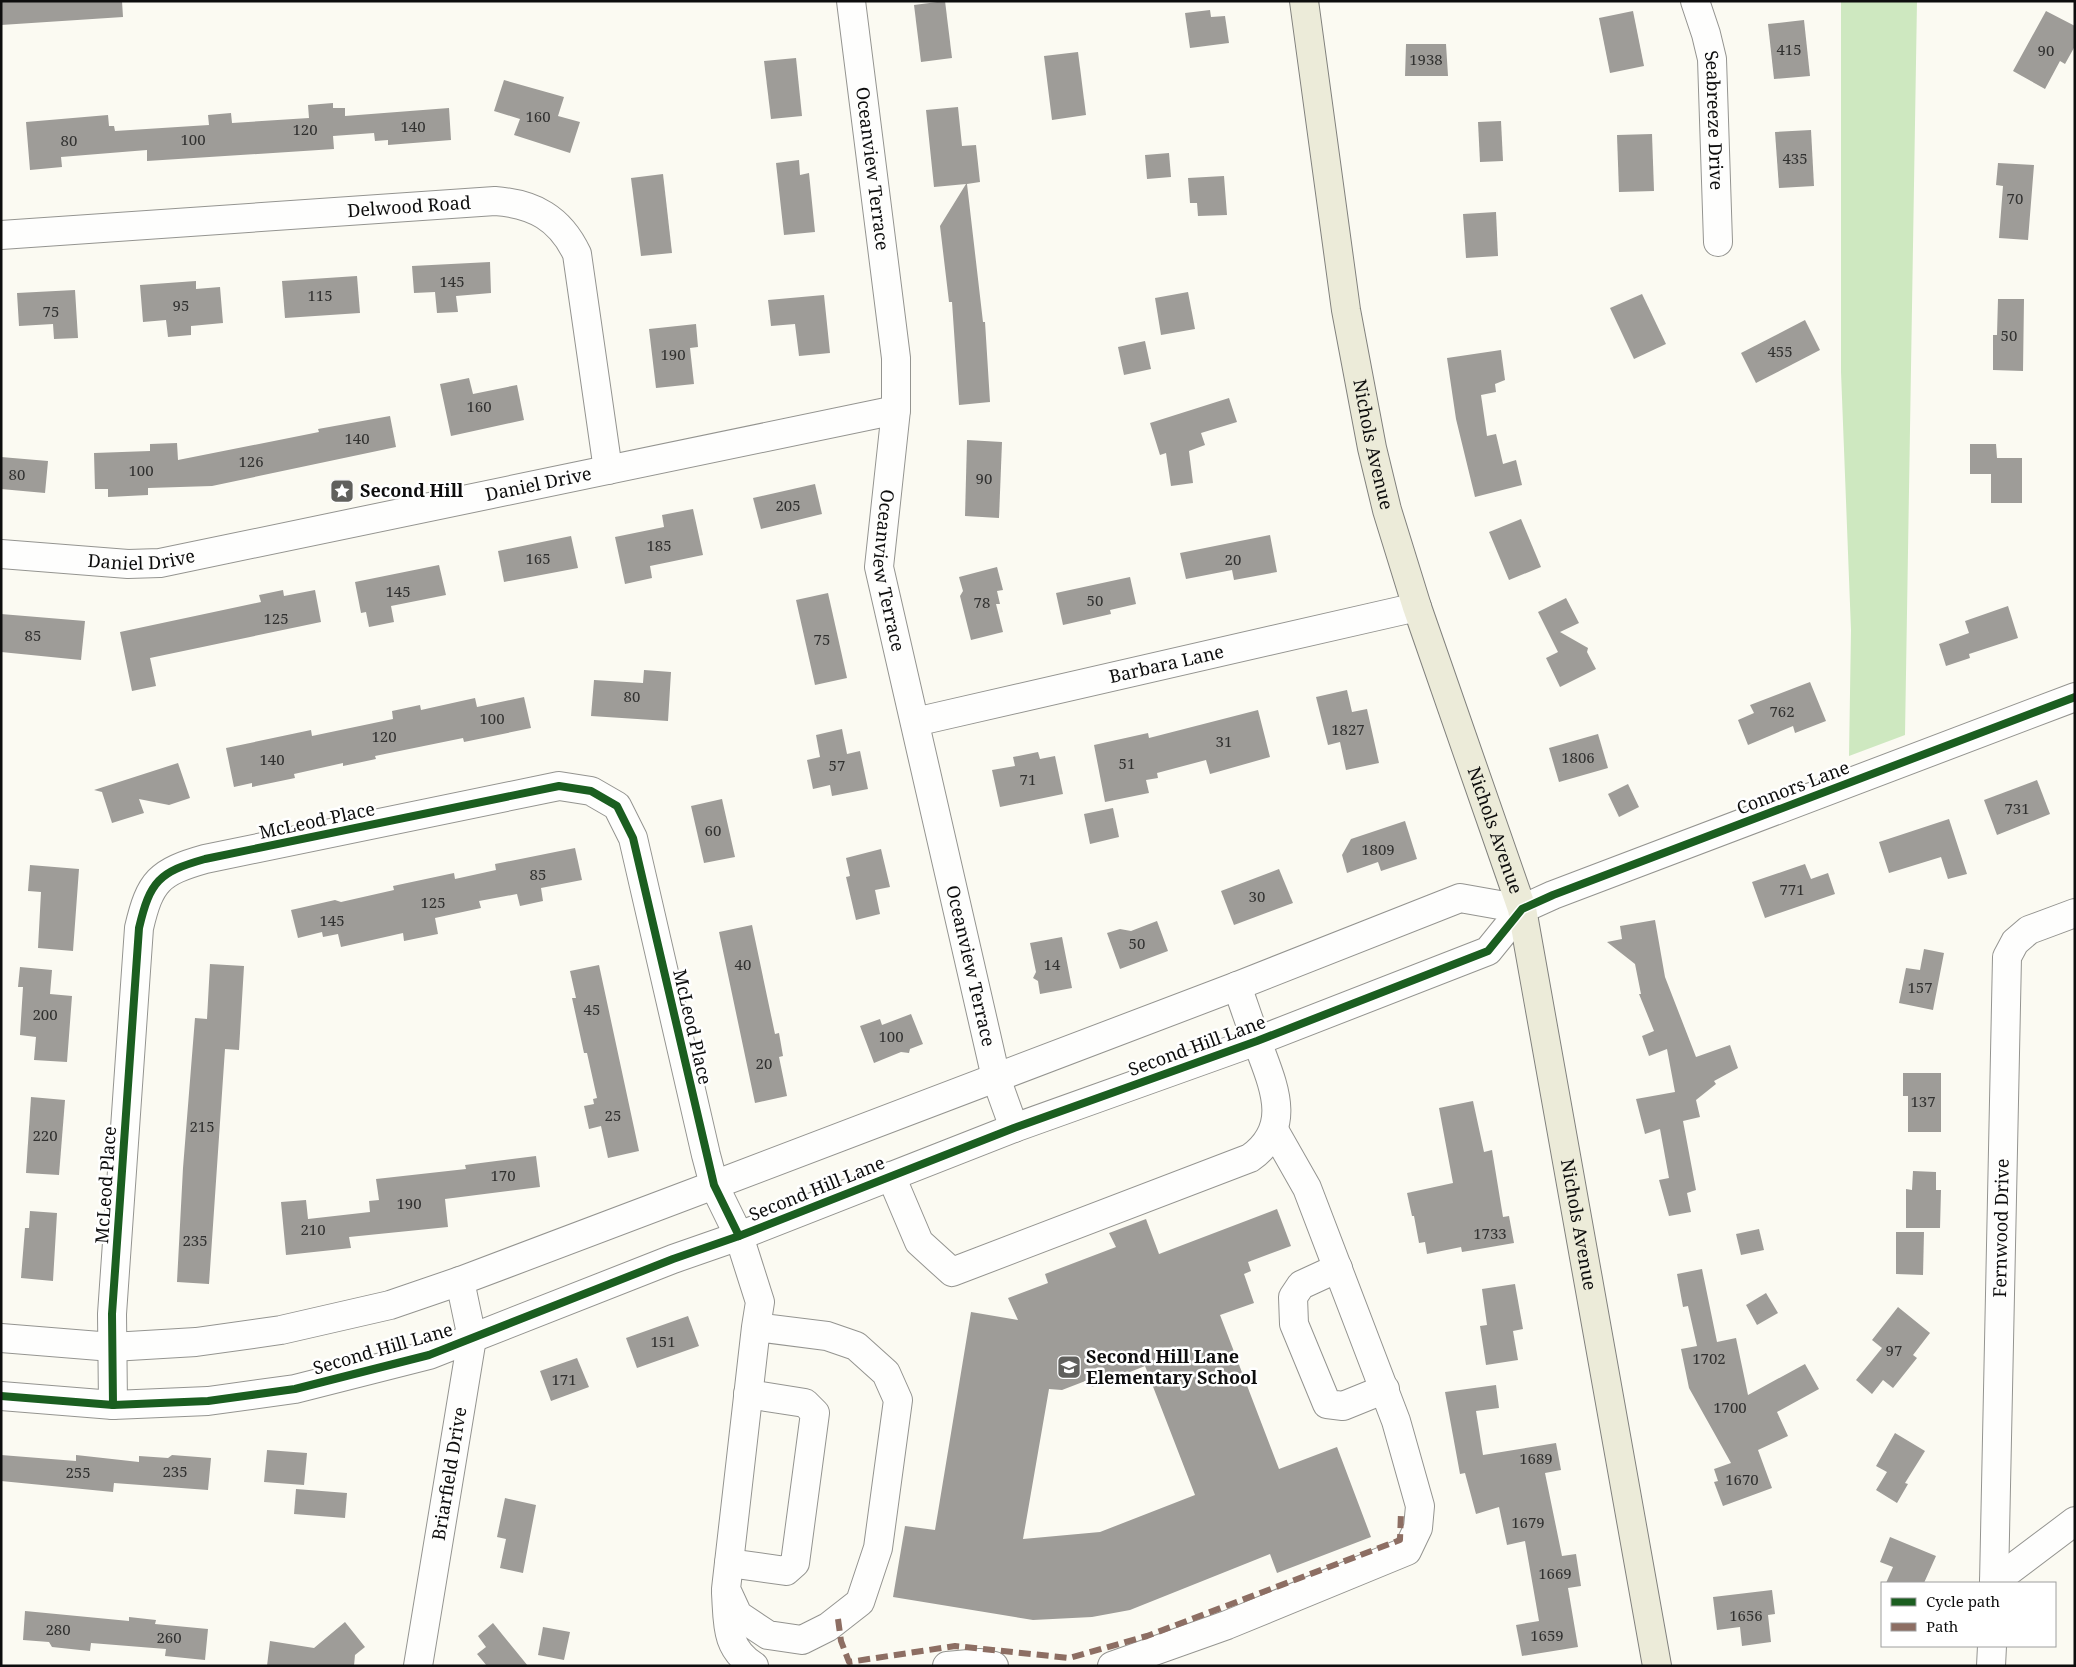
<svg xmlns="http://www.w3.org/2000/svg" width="2076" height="1667" viewBox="0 0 2076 1667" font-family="'Noto Serif',serif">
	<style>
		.forest { fill: #cee8c0 }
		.building { fill: #9e9c98; fill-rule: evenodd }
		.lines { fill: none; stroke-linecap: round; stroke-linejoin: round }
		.minor-casing { stroke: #949490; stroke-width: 30 }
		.major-casing { stroke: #81817d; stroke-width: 30 }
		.minor { stroke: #fefefd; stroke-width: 28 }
		.major { stroke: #ecebd9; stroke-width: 28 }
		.quiet { stroke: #8d6e63; stroke-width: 6; stroke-dasharray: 12 6; stroke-linecap: butt }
		.cycleway-casing { stroke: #fff; stroke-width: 11 }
		.cycleway { stroke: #1b5e20; stroke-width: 8 }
		.labels { text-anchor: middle; stroke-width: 5; stroke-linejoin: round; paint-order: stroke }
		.number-label { font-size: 15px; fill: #313130 }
		.street-label { font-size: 18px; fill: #0d0d0d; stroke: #fff }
		.poi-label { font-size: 18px; font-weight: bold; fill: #0d0d0d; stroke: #fff; text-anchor: start }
	</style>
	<rect width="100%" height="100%" fill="#fbfaf2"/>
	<polygon class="forest" points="1841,1 1917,1 1905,735 1849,756 1851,630 1841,372"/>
	<g class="building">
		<polygon points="1,1 122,1 123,17 1,25"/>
		<polygon points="945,1 952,58 921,62 914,5"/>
		<polygon points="1210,10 1211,17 1225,16 1229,43 1190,48 1185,13"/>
		<polygon points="1633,11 1644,66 1610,73 1599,18"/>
		<polygon points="2046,11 2075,26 2075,46 2065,64 2060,61 2045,89 2013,71"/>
		<polygon points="1804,20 1810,76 1774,79 1768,24"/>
		<polygon points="1406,44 1446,44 1448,76 1405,76"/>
		<polygon points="1078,52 1086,115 1052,120 1044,56"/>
		<polygon points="796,58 802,116 771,119 764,61"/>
		<polygon points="504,80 564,97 558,116 580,122 570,153 514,135 520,119 494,111"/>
		<polygon points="333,103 333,108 345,108 345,116 449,108 451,140 388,145 388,140 375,141 374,133 333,136 334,149 147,161 147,150 61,157 62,167 30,170 26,122 108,115 109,126 114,126 115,131 209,125 208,115 231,113 232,123 309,118 308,105"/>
		<polygon points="958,107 962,146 976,145 980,182 967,184 983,322 985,322 990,402 959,405 952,302 949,302 940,226 966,184 934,187 926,110"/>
		<polygon points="1501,121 1503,161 1480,162 1478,122"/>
		<polygon points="1811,130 1814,186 1779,188 1775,132"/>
		<polygon points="1652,134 1654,191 1619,192 1617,135"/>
		<polygon points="1169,153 1171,177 1147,179 1145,155"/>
		<polygon points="799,160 800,175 809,173 815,232 784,235 776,163"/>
		<polygon points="1998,163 2034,165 2028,240 1999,238 2003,186 1996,185"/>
		<polygon points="663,174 672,253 641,256 631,178"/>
		<polygon points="1224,176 1227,215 1198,216 1197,203 1190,203 1188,178"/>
		<polygon points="1496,212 1498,256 1466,258 1463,214"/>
		<polygon points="490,262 491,293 456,296 458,312 437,313 435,292 414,293 412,266"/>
		<polygon points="357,276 360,313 285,318 282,281"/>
		<polygon points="196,281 196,289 220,287 223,323 191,326 191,335 168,337 166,320 143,322 140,285"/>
		<polygon points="75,290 78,338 54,339 53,324 19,326 17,293"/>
		<polygon points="1188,292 1195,329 1161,335 1155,298"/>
		<polygon points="1642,294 1666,344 1634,359 1610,308"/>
		<polygon points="824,295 830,353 799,356 795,324 771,326 768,300"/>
		<polygon points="1998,299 2024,299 2023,371 1993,370 1993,335 1997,335"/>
		<polygon points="1805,320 1820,350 1756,383 1741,353"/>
		<polygon points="696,324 698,347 690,348 694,384 656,388 649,329"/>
		<polygon points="1145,341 1151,369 1124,375 1118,347"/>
		<polygon points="1501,350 1505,380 1495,384 1496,392 1481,395 1487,436 1496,434 1503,464 1516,460 1522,485 1475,497 1456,419 1447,358"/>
		<polygon points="469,378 473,394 517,385 524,420 451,436 440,384"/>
		<polygon points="1229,398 1237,422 1201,433 1205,445 1189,451 1193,483 1171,486 1166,453 1160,455 1150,423"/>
		<polygon points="390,416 396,447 212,486 148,488 148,495 108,497 108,489 95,489 94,453 150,451 150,444 177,443 178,460 319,432 318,429"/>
		<polygon points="967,440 1002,442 999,518 965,516"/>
		<polygon points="1970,444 1996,444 1997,458 2022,458 2022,503 1991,503 1991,474 1970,474"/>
		<polygon points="1,457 48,461 45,493 1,489"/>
		<polygon points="815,484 822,514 761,529 753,498"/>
		<polygon points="693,509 703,555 650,566 652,578 625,584 615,537 664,527 662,515"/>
		<polygon points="1521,519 1541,567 1509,580 1489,532"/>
		<polygon points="1270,535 1277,572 1234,580 1232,570 1186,579 1180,553"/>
		<polygon points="571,536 578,568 504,582 498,551"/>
		<polygon points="439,565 446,595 391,606 394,622 369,627 366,612 361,613 355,582"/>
		<polygon points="997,567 1003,590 997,591 1000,604 996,604 1003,632 971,640 960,596 963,591 959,577"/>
		<polygon points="1130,577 1136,604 1110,610 1111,614 1063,625 1056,593"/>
		<polygon points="283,590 284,596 315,590 321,622 150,658 156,686 132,691 120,632 261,602 259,595"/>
		<polygon points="828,593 847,678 815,685 796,600"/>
		<polygon points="1566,598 1579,623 1560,632 1588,648 1587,652 1596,669 1560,687 1546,658 1558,652 1538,612"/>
		<polygon points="2008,606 2018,638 1969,654 1970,658 1946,666 1939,644 1969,633 1965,621"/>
		<polygon points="1,614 85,621 81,660 1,652"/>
		<polygon points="644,670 671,672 668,721 591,716 594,680 643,683"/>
		<polygon points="1810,682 1826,721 1795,733 1793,726 1748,745 1738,720 1754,713 1750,705"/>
		<polygon points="1347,690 1352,712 1367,709 1379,763 1346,770 1340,742 1328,745 1316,697"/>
		<polygon points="524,697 531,728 464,742 463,738 375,756 376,759 343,766 343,763 294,774 295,778 252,787 252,783 234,787 226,748 311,730 312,736 393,719 392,711 420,705 421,710 475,698 477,707"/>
		<polygon points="1258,710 1270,757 1210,774 1206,760 1157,773 1158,778 1146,780 1149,793 1105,802 1094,745 1148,733 1149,738"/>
		<polygon points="842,729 847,754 860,751 868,789 832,796 830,785 813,789 807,760 820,757 816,735"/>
		<polygon points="1598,734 1608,768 1559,782 1549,748"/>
		<polygon points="1038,752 1040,759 1055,756 1063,794 1000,807 992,770 1015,766 1013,757"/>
		<polygon points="178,763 190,798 169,805 139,799 144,813 112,823 102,792 94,790"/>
		<polygon points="2037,780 2050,814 1997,835 1984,800"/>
		<polygon points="1628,784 1639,807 1619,817 1608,794"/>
		<polygon points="722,799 735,857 704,863 691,806"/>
		<polygon points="1113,808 1119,837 1090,844 1084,814"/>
		<polygon points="1949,819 1967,874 1948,879 1941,857 1889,873 1879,842"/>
		<polygon points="1405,821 1417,859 1381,871 1378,862 1347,873 1342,855 1351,839"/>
		<polygon points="575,848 582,880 541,888 543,901 520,906 517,894 479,901 481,908 435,918 438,934 404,941 403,933 341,947 338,934 323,937 322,932 298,938 291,910 335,900 341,902 394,890 393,886 454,873 455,879 496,870 495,864"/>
		<polygon points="881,849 890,887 875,890 880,914 856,920 846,877 850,876 846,858"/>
		<polygon points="1805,864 1811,879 1828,873 1835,894 1765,918 1752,882"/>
		<polygon points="30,865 79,869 73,951 38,948 41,892 28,891"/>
		<polygon points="1279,869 1293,903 1234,925 1221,891"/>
		<polygon points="1655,920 1665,977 1696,1057 1730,1045 1738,1068 1714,1081 1716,1084 1696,1100 1700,1117 1683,1121 1696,1190 1687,1193 1691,1212 1669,1216 1659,1180 1669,1178 1660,1129 1645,1134 1636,1099 1675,1092 1667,1049 1649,1056 1642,1036 1654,1031 1639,994 1641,994 1635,964 1607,942 1622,939 1620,926"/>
		<polygon points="1157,921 1168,951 1120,969 1107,933 1120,929 1131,931"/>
		<polygon points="752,925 775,1034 779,1033 783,1056 779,1057 787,1096 755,1103 719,932"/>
		<polygon points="1062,937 1072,988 1040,994 1038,981 1033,978 1036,972 1030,943"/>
		<polygon points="1924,949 1944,953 1933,1010 1899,1003 1906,968 1920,970"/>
		<polygon points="210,964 244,966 239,1050 225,1049 209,1284 177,1282 183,1168 195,1018 207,1019"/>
		<polygon points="599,965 639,1151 608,1158 601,1126 589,1129 584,1106 594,1104 593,1099 597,1098 587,1053 584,1053 572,998 576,998 570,971"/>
		<polygon points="20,967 52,970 50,994 72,996 67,1062 34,1060 36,1037 20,1035 23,987 18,987"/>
		<polygon points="911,1014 923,1044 910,1049 909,1053 901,1052 874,1063 860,1026 880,1019 882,1025"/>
		<polygon points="1903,1073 1941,1073 1941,1132 1908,1132 1908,1096 1903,1096"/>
		<polygon points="31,1097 65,1100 59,1175 26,1173"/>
		<polygon points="1473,1101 1484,1152 1492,1150 1503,1217 1509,1216 1514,1243 1462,1252 1461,1247 1427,1254 1425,1242 1419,1243 1414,1216 1412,1216 1407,1193 1453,1183 1439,1108"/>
		<polygon points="536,1156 540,1187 445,1199 448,1227 349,1237 351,1248 286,1255 281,1202 306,1200 308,1219 370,1212 369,1201 379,1200 376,1179 466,1169 465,1165"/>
		<polygon points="1913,1171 1936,1172 1936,1190 1941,1190 1940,1228 1906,1228 1906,1189 1912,1190"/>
		<path d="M1277,1209L1291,1246L1248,1262L1251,1271L1244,1274L1254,1303L1220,1315L1279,1469L1337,1447L1371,1537L1277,1573L1270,1554L1130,1610L1092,1617L1033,1620L893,1597L905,1526L935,1530L971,1312L1018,1320L1008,1298L1048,1283L1045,1274L1116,1247L1109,1233L1146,1219L1159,1254ZM1145,1366L1195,1495L1100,1532L1023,1539L1049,1389L1062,1390L1088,1380L1092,1387Z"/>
		<polygon points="30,1211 57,1213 53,1281 21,1278 25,1228 29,1228"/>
		<polygon points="1759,1229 1764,1250 1741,1255 1736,1234"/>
		<polygon points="1896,1232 1924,1232 1923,1275 1896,1274"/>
		<polygon points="1702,1269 1717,1342 1736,1338 1748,1395 1805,1364 1819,1389 1777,1412 1788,1436 1758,1450 1772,1488 1723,1506 1714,1482 1718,1481 1714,1469 1731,1463 1689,1388 1681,1349 1697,1346 1688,1306 1683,1307 1677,1274"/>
		<polygon points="1515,1284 1523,1329 1513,1331 1518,1360 1486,1365 1480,1326 1487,1325 1482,1289"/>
		<polygon points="1766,1293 1778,1313 1757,1325 1746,1305"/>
		<polygon points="1898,1307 1930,1333 1913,1355 1917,1358 1893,1388 1883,1380 1872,1394 1856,1380 1882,1348 1872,1340"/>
		<polygon points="688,1316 699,1346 637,1368 626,1338"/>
		<polygon points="577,1358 589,1387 551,1401 540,1371"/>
		<polygon points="1496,1385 1499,1408 1476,1411 1483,1455 1556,1443 1561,1470 1545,1473 1562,1556 1576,1554 1581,1586 1568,1588 1578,1647 1522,1656 1516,1625 1539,1621 1525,1541 1507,1545 1499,1507 1476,1514 1465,1473 1460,1474 1445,1392"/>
		<polygon points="1895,1433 1925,1451 1905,1483 1908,1484 1897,1503 1876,1490 1887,1472 1876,1466"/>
		<polygon points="267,1450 307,1453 304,1485 264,1482"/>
		<polygon points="1,1455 76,1461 76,1455 139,1462 139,1456 168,1458 172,1455 211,1458 208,1490 114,1483 113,1492 1,1481"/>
		<polygon points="296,1489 347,1493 345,1518 294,1514"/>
		<polygon points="505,1498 536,1505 523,1573 500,1568 506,1539 497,1537"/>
		<polygon points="1890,1537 1936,1556 1924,1583 1886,1583 1893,1567 1880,1562"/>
		<polygon points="1772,1590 1775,1614 1768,1615 1771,1642 1742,1646 1740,1627 1717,1630 1713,1597"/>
		<polygon points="25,1611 129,1621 129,1617 156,1620 155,1624 208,1629 205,1660 165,1656 166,1649 91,1643 90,1651 52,1647 49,1642 23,1640"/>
		<polygon points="345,1622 365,1647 355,1655 354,1666 267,1666 270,1641 314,1648"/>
		<polygon points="493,1623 528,1666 487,1666 477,1654 486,1647 478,1636"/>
		<polygon points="543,1627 570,1632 564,1660 538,1655"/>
	</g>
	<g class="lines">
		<g class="minor-casing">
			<g id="minor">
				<path id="s1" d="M851,1L896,358V410L879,567L996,1078L1014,1128"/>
				<path id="s2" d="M1695,1L1706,34L1712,59L1718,242"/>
				<path id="s3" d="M1,235L495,201C534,204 560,218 577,254L608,470"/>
				<path id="s4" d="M1,554L128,564L160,563L896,410"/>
				<path id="s5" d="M915,722L1417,607"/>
				<path d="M891,1176L919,1242L952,1272L1250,1158C1294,1127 1273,1085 1258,1044C1250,1025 1244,1005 1237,986"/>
				<polyline points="1338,1268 1301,1285 1293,1297 1294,1324 1327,1404 1343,1406 1385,1389"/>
				<polyline points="1,1338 112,1347 196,1342 281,1330 390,1305 460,1281 714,1185 1237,986 1460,898 1522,909"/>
				<polyline points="1,1396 113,1405 208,1401 295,1389 429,1355 673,1259 739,1236 1014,1128 1257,1041 1488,951 1522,909 1553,895 2075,697"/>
				<path d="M113,1405L112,1314L139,928C150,881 159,872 205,859L559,786L591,791L617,806L633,838L706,1155L714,1185L739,1236L760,1302L756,1327L726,1589L738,1615L768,1635L802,1640L828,1627L860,1602L878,1548L898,1400L886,1373L856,1346L827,1336L756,1327"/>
				<polyline points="729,1563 786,1571 795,1563 815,1413 805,1403 748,1394"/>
				<polyline points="1994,1582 2075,1521"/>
				<path id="s6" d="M1994,1583L2007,957L2015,942L2029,930L2075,913"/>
				<path d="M726,1593C728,1623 725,1648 754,1666"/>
				<path id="s7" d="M418,1666L472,1338L460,1281"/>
				<polyline points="947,1666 980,1663 994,1666"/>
				<polyline points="1112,1666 1227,1625 1407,1551 1418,1528 1420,1506 1396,1421 1307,1188 1274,1130"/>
				<polyline points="1991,1666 1992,1646"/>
			</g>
		</g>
		<g class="major-casing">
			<g id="major">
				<path id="s8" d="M1304,1L1346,310L1372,448L1387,510L1417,607L1522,909L1657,1666"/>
			</g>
		</g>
		<use href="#minor" class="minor"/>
		<use href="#major" class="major"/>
		<polyline class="quiet" points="838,1619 841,1641 849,1662 955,1646 1069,1658 1147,1636 1400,1540 1401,1512"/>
		<g class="cycleway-casing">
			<g id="cycleway">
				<polyline points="1,1396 113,1405 208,1401 295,1389 429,1355 673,1259 739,1236 1014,1128 1257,1041 1488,951 1522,909 1553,895 2075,697"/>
				<path d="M113,1405L112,1314L139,928C150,881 159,872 205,859L559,786L591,791L617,806L633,838L714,1185L739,1236"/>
			</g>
		</g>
		<use href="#cycleway" class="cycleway"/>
	</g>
	<defs>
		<g id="sight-square" transform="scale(1.25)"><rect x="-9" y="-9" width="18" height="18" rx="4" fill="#60605d" stroke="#fff"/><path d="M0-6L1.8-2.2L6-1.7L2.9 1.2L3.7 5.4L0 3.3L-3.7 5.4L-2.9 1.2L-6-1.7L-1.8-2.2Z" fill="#fff"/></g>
		<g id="school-square" transform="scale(1.25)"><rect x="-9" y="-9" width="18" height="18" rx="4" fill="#60605d" stroke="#fff"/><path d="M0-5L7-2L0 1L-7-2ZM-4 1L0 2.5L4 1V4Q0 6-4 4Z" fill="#fff"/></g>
	</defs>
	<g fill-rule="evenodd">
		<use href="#sight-square" x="342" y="491"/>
		<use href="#school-square" x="1069" y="1367"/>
	</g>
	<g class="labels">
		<g class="number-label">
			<text x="1789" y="55">415</text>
			<text x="2046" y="56">90</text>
			<text x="1426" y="65">1938</text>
			<text x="538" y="122">160</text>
			<text x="413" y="132">140</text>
			<text x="305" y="135">120</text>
			<text x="193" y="145">100</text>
			<text x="69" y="146">80</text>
			<text x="1795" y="164">435</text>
			<text x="2015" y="204">70</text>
			<text x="452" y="287">145</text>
			<text x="320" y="301">115</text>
			<text x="181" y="311">95</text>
			<text x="51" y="317">75</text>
			<text x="2009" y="341">50</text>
			<text x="1780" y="357">455</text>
			<text x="673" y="360">190</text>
			<text x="479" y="412">160</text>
			<text x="357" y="444">140</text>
			<text x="251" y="467">126</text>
			<text x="141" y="476">100</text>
			<text x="17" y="480">80</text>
			<text x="984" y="484">90</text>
			<text x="788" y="511">205</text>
			<text x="659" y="551">185</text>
			<text x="538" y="564">165</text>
			<text x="1233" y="565">20</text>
			<text x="398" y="597">145</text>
			<text x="1095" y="606">50</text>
			<text x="982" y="608">78</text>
			<text x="276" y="624">125</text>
			<text x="33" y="641">85</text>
			<text x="822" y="645">75</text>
			<text x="632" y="702">80</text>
			<text x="1782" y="717">762</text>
			<text x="492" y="724">100</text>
			<text x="1348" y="735">1827</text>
			<text x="384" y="742">120</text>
			<text x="1224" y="747">31</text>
			<text x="1578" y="763">1806</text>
			<text x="272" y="765">140</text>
			<text x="1127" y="769">51</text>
			<text x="837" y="771">57</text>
			<text x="1028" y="785">71</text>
			<text x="2017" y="814">731</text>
			<text x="713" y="836">60</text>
			<text x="1378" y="855">1809</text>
			<text x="538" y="880">85</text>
			<text x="1792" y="895">771</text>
			<text x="1257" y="902">30</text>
			<text x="433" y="908">125</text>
			<text x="332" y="926">145</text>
			<text x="1137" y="949">50</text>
			<text x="743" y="970">40</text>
			<text x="1052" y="970">14</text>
			<text x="1920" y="993">157</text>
			<text x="592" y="1015">45</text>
			<text x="45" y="1020">200</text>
			<text x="891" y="1042">100</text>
			<text x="764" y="1069">20</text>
			<text x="1923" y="1107">137</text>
			<text x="613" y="1121">25</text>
			<text x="202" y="1132">215</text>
			<text x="45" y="1141">220</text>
			<text x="503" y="1181">170</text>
			<text x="409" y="1209">190</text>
			<text x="313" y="1235">210</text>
			<text x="1490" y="1239">1733</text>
			<text x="195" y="1246">235</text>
			<text x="663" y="1347">151</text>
			<text x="1894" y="1356">97</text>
			<text x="1709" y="1364">1702</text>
			<text x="564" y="1385">171</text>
			<text x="1730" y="1413">1700</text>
			<text x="1536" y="1464">1689</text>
			<text x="175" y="1477">235</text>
			<text x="78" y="1478">255</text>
			<text x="1742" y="1485">1670</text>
			<text x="1528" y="1528">1679</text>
			<text x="1555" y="1579">1669</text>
			<text x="1746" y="1621">1656</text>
			<text x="58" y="1635">280</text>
			<text x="1547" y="1641">1659</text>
			<text x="169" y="1643">260</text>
		</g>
		<g class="street-label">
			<text dy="6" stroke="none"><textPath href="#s2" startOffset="122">Seabreeze Drive</textPath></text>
			<text dy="6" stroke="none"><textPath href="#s1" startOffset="169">Oceanview Terrace</textPath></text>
			<text dy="6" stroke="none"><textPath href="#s3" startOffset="409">Delwood Road</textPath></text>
			<text dy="6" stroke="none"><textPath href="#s8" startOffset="449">Nichols Avenue</textPath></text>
			<text dy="6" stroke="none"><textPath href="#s4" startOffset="546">Daniel Drive</textPath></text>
			<text dy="6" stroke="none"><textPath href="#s4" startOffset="141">Daniel Drive</textPath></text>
			<text dy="6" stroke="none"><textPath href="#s1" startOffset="574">Oceanview Terrace</textPath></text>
			<text dy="6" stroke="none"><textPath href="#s5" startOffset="258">Barbara Lane</textPath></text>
			<text transform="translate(1793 788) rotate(-21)" y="6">Connors Lane</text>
			<text transform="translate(317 821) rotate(-12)" y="6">McLeod Place</text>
			<text dy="6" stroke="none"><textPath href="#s8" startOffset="854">Nichols Avenue</textPath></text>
			<text dy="6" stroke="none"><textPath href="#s1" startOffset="979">Oceanview Terrace</textPath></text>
			<text transform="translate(692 1027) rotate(77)" y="6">McLeod Place</text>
			<text transform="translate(1197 1046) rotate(-20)" y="6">Second Hill Lane</text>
			<text transform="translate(106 1185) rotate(-86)" y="6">McLeod Place</text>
			<text transform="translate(817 1189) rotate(-22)" y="6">Second Hill Lane</text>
			<text dy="6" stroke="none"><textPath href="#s8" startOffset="1258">Nichols Avenue</textPath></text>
			<text dy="6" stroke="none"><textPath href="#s6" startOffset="355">Fernwood Drive</textPath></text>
			<text transform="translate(383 1349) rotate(-16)" y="6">Second Hill Lane</text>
			<text dy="6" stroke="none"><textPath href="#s7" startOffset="195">Briarfield Drive</textPath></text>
		</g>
		<g class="poi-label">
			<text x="360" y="497">Second Hill</text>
			<text x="1086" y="1363">Second Hill Lane<tspan x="1086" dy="21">Elementary School</tspan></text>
		</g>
	</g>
	<rect width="2076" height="1667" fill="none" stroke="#0d0d0d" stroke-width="5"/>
	<rect x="1881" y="1582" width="175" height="65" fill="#ffffff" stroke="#9e9e9e"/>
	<rect x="1891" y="1598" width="25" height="8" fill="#1b5e20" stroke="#9e9e9e"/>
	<text x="1926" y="1607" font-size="15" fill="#0d0d0d">Cycle path</text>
	<rect x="1891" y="1623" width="25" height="8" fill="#8d6e63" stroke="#9e9e9e"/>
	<text x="1926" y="1632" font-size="15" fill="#0d0d0d">Path</text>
</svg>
